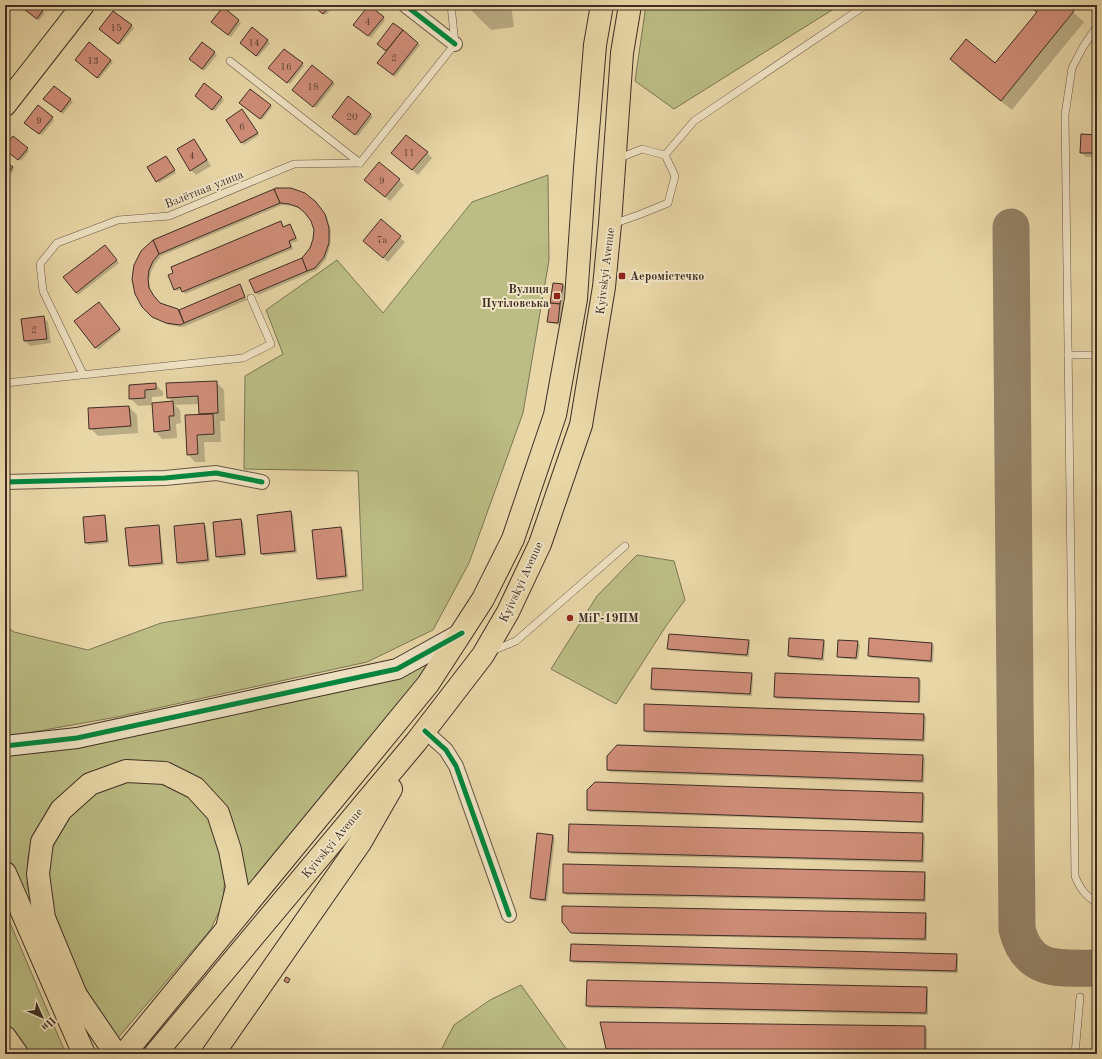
<svg xmlns="http://www.w3.org/2000/svg" width="1102" height="1059" viewBox="0 0 1102 1059" font-family="'Old Standard TT',serif">
	<style>
		.green { fill: #bbbd84; stroke: #7c7654 }
		.shadow { fill: #0003 }
		.lines { fill: none; stroke-linecap: round; stroke-linejoin: round }
		.taxiway { stroke: #948266; stroke-width: 37 }
		.building { fill: #d08e79; stroke: #3e2e24 }
		.lane-casing { stroke: #695845; stroke-width: 8 }
		.street-casing { stroke: #695845; stroke-width: 16 }
		.secondary-casing { stroke: #3e2e24; stroke-width: 22 }
		.primary-casing { stroke: #3e2e24; stroke-width: 24 }
		.lane { stroke: #f1e5c6; stroke-width: 7 }
		.street { stroke: #f1e5c6; stroke-width: 14 }
		.secondary { stroke: #f1e5c6; stroke-width: 20 }
		.primary { stroke: #e9d7a7; stroke-width: 22 }
		.cycleway-casing { stroke: #f1e5c6; stroke-width: 8 }
		.cycleway { stroke: #00873e; stroke-width: 5 }
		.poi-dot { fill: #8f2418; stroke: #f1e5c6; stroke-width: 1.5 }
		.labels { text-anchor: middle; stroke-width: 4; stroke-linejoin: round; paint-order: stroke }
		.number-label { font-size: 10px; fill: #624639 }
		.street-label { font-size: 12px; fill: #3e2e24; stroke: #f1e5c6 }
		.poi-label { font-size: 12px; font-weight: bold; fill: #3e2e24; stroke: #f1e5c6; text-anchor: start }
	</style>
	<rect width="100%" height="100%" fill="#e9d7a7"/>
	<filter id="stains"><feTurbulence type="fractalNoise" baseFrequency=".005" numOctaves="4"/><feColorMatrix values="0 0 0 0 .2 0 0 0 0 .09 0 0 0 0 .02 0 0 0 .5 -.17"/></filter>
	<radialGradient id="worn" r=".72"><stop offset=".6" stop-color="#630" stop-opacity="0"/><stop offset="1" stop-color="#630" stop-opacity=".3"/></radialGradient>
	<g class="green">
		<polygon points="646,5 840,5 674,109 635,81"/>
		<polygon points="548,175 549,260 523,413 469,563 433,630 367,662 117,717 5,737 5,625 14,632 88,650 161,623 363,590 358,471 244,469 245,376 283,354 266,310 337,260 383,313 472,202"/>
		<polygon points="637,555 674,561 685,600 666,626 616,704 551,669 597,596"/>
		<polygon points="436,654 406,696 238,903 200,780 172,764 146,761 122,764 59,798 39,825 28,856 27,886 35,910 32,912 5,852 5,754 33,753 397,673"/>
		<polygon points="130,781 175,783 196,800 211,820 225,874 223,903 211,929 117,1039 83,984 52,907 47,870 52,841 68,815 96,792"/>
		<polygon points="5,911 66,1054 25,1054 5,1019"/>
		<polygon points="521,985 570,1054 439,1054 454,1025 490,1000"/>
	</g>
	<g class="shadow">
		<polygon points="30,5 35,5 45,13 39,20 28,12"/>
		<polygon points="313,5 334,5 326,15"/>
		<polygon points="468,5 511,5 514,27 491,30 469,8"/>
		<polygon points="1027,5 1065,5 1084,22 1012,110 961,70 951,59 995,64 1037,13"/>
		<polygon points="223,9 241,23 231,37 215,24"/>
		<polygon points="114,12 134,28 120,45 102,31"/>
		<polygon points="383,18 385,20 371,38 357,27"/>
		<polygon points="394,24 420,45 395,77 380,65 387,51 380,46"/>
		<polygon points="7,29 8,30 5,35 5,32"/>
		<polygon points="267,41 270,43 258,57 243,45"/>
		<polygon points="202,44 217,55 204,71 192,61"/>
		<polygon points="111,60 113,62 99,79 78,62"/>
		<polygon points="302,64 304,66 290,84 272,70"/>
		<polygon points="333,82 335,84 316,108 296,92"/>
		<polygon points="204,85 224,100 215,111 198,98"/>
		<polygon points="54,87 73,102 63,114 47,101"/>
		<polygon points="348,98 373,117 358,136 335,119"/>
		<polygon points="243,105 270,105 272,107 262,120"/>
		<polygon points="242,110 259,135 244,145 227,120"/>
		<polygon points="52,118 54,120 42,135 28,125"/>
		<polygon points="1097,136 1097,157 1086,157 1081,152"/>
		<polygon points="193,140 198,145 211,166 196,175 191,170"/>
		<polygon points="5,148 27,149 29,151 21,161"/>
		<polygon points="427,153 432,158 418,175 397,158"/>
		<polygon points="168,159 176,173 159,183 157,181"/>
		<polygon points="5,162 14,170 5,182"/>
		<polygon points="399,180 404,185 390,201 370,185"/>
		<polygon points="276,189 318,206 327,217 331,231 330,246 326,259 317,270 258,295 256,293 251,281 302,259 311,248 314,239 315,229 312,220 307,214 301,209 292,206 282,205 161,256 155,264 151,272 149,282 151,291 156,299 160,304 179,311 240,285 247,300 183,327 169,325 156,319 135,265"/>
		<polygon points="381,220 405,242 388,262 369,246"/>
		<polygon points="281,222 284,228 290,225 292,228 298,241 291,243 293,249 185,294 182,289 177,291 175,289"/>
		<polygon points="107,248 119,263 78,295 76,292"/>
		<polygon points="563,285 565,287 560,325 550,323 548,321"/>
		<polygon points="101,305 121,331 98,350 76,321"/>
		<polygon points="43,317 48,322 51,343 30,346 25,341 22,320"/>
		<polygon points="216,382 224,390 225,421 220,421 221,442 204,442 205,462 195,462 188,454 200,415 200,404 175,405 180,410 181,423 176,424 177,438 162,439 155,431 153,405 138,406 130,398 130,386 155,384 163,392 163,396 152,397 152,404 173,402 168,397"/>
		<polygon points="129,407 137,415 138,433 98,436 90,428"/>
		<polygon points="291,512 293,515 297,553 264,556 262,554"/>
		<polygon points="104,516 106,518 109,543 88,545 86,543"/>
		<polygon points="241,520 243,522 246,556 220,559 217,556"/>
		<polygon points="204,524 206,526 210,562 181,565 178,563 175,527"/>
		<polygon points="158,526 160,528 164,565 132,568 130,566"/>
		<polygon points="341,528 343,530 348,578 320,581 318,579 314,531"/>
		<polygon points="870,639 932,644 934,646 933,663 871,658 869,656"/>
		<polygon points="748,641 750,643 749,657 671,651 668,649"/>
		<polygon points="823,641 825,643 824,661 791,658 789,656"/>
		<polygon points="857,642 860,645 858,660 840,658 838,656"/>
		<polygon points="751,674 753,676 752,696 654,691 652,689"/>
		<polygon points="919,679 921,681 920,703 777,699 775,697"/>
		<polygon points="923,715 926,717 925,742 647,733 645,731"/>
		<polygon points="618,746 923,756 925,759 924,783 610,772 608,770"/>
		<polygon points="923,794 925,796 924,823 590,812 588,810"/>
		<polygon points="570,825 923,834 925,836 924,863 572,854 570,852"/>
		<polygon points="553,836 555,838 547,902 533,900 531,898"/>
		<polygon points="924,873 926,875 926,902 566,895 564,892"/>
		<polygon points="925,914 927,916 927,941 575,934 563,922"/>
		<polygon points="956,955 958,957 958,973 573,963 571,960"/>
		<polygon points="926,988 928,991 928,1015 589,1008 587,1006"/>
		<polygon points="925,1027 927,1029 927,1054 609,1050 607,1048"/>
	</g>
	<g class="lines">
		<path class="taxiway" d="M1011,227L1017,929C1028,974 1060,968 1097,968"/>
	</g>
	<g class="building">
		<polygon points="29,5 36,5 43,10 37,19 25,10"/>
		<polygon points="312,5 330,5 323,14"/>
		<polygon points="369,5 384,17 368,36 353,25"/>
		<polygon points="467,5 492,5 468,8"/>
		<polygon points="1028,5 1067,5 1074,11 1001,101 950,59 966,39 995,63 1037,12"/>
		<polygon points="223,7 239,20 228,35 211,22"/>
		<polygon points="113,11 132,25 118,44 99,29"/>
		<polygon points="393,23 403,30 386,51 377,44"/>
		<polygon points="252,27 268,40 256,56 240,43"/>
		<polygon points="403,30 418,43 393,75 377,63"/>
		<polygon points="89,42 111,60 97,78 75,60"/>
		<polygon points="202,42 215,52 202,69 189,59"/>
		<polygon points="284,49 303,63 287,83 268,68"/>
		<polygon points="312,65 333,82 313,107 292,90"/>
		<polygon points="204,83 222,97 212,110 195,96"/>
		<polygon points="54,86 71,99 61,112 43,99"/>
		<polygon points="250,89 271,105 260,119 239,103"/>
		<polygon points="348,96 371,114 355,135 332,117"/>
		<polygon points="38,105 53,117 39,134 24,123"/>
		<polygon points="242,109 258,133 241,143 226,120"/>
		<polygon points="1081,134 1097,135 1097,153 1080,153"/>
		<polygon points="406,135 428,152 412,170 391,153"/>
		<polygon points="13,136 28,148 18,160 5,150 5,146"/>
		<polygon points="194,139 207,160 190,171 177,149"/>
		<polygon points="166,156 175,170 156,182 147,167"/>
		<polygon points="5,161 13,167 5,177"/>
		<polygon points="379,162 400,179 385,197 364,180"/>
		<polygon points="276,188 291,188 305,193 316,202 325,214 329,228 329,243 324,257 315,268 307,271 302,258 310,248 313,239 314,230 311,221 305,213 298,207 289,204 280,203 274,189"/>
		<polygon points="274,189 280,203 159,254 153,240"/>
		<polygon points="381,219 401,236 383,258 363,241"/>
		<polygon points="281,221 283,227 290,224 296,238 289,241 291,247 182,292 180,287 174,290 168,275 173,273 171,267"/>
		<polygon points="153,240 159,254 153,261 149,270 148,279 149,288 154,296 160,303 178,309 184,323 180,325 166,323 152,317 142,307 135,294 132,279 134,265 141,251"/>
		<polygon points="105,245 117,260 76,293 63,277"/>
		<polygon points="302,258 307,271 255,293 249,280"/>
		<polygon points="553,283 563,284 560,304 550,303"/>
		<polygon points="240,284 245,297 184,323 179,310"/>
		<polygon points="99,302 120,329 95,348 74,321"/>
		<polygon points="550,303 560,304 558,323 547,322"/>
		<polygon points="44,316 47,339 24,341 21,319"/>
		<polygon points="217,381 218,413 199,414 198,396 167,398 166,383"/>
		<polygon points="156,383 156,389 145,390 145,398 129,399 129,385"/>
		<polygon points="173,401 174,416 169,416 170,430 154,432 152,403"/>
		<polygon points="129,406 131,426 89,429 88,408"/>
		<polygon points="213,414 214,434 197,435 198,454 187,455 185,415"/>
		<polygon points="291,511 295,551 261,554 257,515"/>
		<polygon points="105,515 107,541 85,543 83,517"/>
		<polygon points="241,519 245,554 216,557 213,522"/>
		<polygon points="204,523 208,560 177,563 174,526"/>
		<polygon points="159,525 162,563 129,566 125,528"/>
		<polygon points="341,527 346,576 317,579 312,530"/>
		<polygon points="669,634 749,640 747,655 667,649"/>
		<polygon points="789,638 824,640 822,659 788,656"/>
		<polygon points="869,638 932,643 931,661 868,656"/>
		<polygon points="838,640 858,641 856,658 837,657"/>
		<polygon points="652,668 752,673 750,694 651,689"/>
		<polygon points="775,673 919,678 919,702 774,697"/>
		<polygon points="644,704 924,714 923,740 644,731"/>
		<polygon points="617,745 923,755 922,781 607,770 607,756"/>
		<polygon points="595,782 923,793 922,822 587,810 587,790"/>
		<polygon points="569,824 923,833 922,861 568,852"/>
		<polygon points="537,833 553,835 545,900 530,898"/>
		<polygon points="563,864 925,872 924,900 563,893"/>
		<polygon points="562,906 926,913 925,939 571,933 562,922"/>
		<polygon points="571,944 957,954 956,971 570,961"/>
		<polygon points="286,977 290,979 288,983 284,981"/>
		<polygon points="587,980 927,987 926,1013 586,1006"/>
		<polygon points="600,1022 925,1026 925,1052 606,1049"/>
	</g>
	<g class="lines">
		<g class="lane-casing">
			<g id="lane">
				<path d="M1097,26L1083,47L1072,68L1065,115L1075,876C1080,889 1086,896 1097,903"/>
				<polyline points="230,61 360,163"/>
				<polyline points="617,159 642,149 665,155"/>
				<polyline points="360,163 455,44 451,5"/>
				<polyline points="613,224 641,214 668,203 675,176 665,155 694,121 866,5"/>
				<polyline points="1068,355 1097,355"/>
				<polyline points="83,374 43,291 40,264 57,243 118,220 169,216 294,164 360,163"/>
				<polyline points="5,383 243,358 271,344 251,298"/>
				<polyline points="492,651 516,641 625,546"/>
				<polyline points="1075,1054 1080,997"/>
			</g>
		</g>
		<g class="street-casing">
			<g id="street">
				<polyline points="405,5 455,44"/>
				<polyline points="5,482 165,478 216,473 262,482"/>
				<polyline points="425,731 446,750 456,766 509,915"/>
			</g>
		</g>
		<g class="secondary-casing">
			<polyline id="secondary" points="5,746 77,738 397,669 462,633"/>
		</g>
		<g class="primary-casing">
			<g id="primary">
				<polyline points="5,105 83,5"/>
				<polyline points="5,873 84,1054"/>
				<polyline points="67,982 116,1054"/>
				<polyline points="75,993 44,918 38,874 42,842 61,810 90,784 126,771 165,773 195,788 218,813 230,850 237,887 228,924"/>
				<polyline points="5,1037 17,1054"/>
				<polyline points="124,1054 428,684 483,599 513,539 555,415 576,299 585,168 595,45 602,5"/>
				<polyline points="155,1054 416,742 483,655 508,612 540,544 581,425 604,287 610,224 622,53 630,5"/>
				<polyline points="213,1054 360,843 391,789"/>
			</g>
		</g>
		<use href="#lane" class="lane"/>
		<use href="#street" class="street"/>
		<use href="#secondary" class="secondary"/>
		<use href="#primary" class="primary"/>
		<g class="cycleway-casing">
			<g id="cycleway">
				<polyline points="405,5 455,44"/>
				<polyline points="5,482 165,478 216,473 262,482"/>
				<polyline points="425,731 446,750 456,766 509,915"/>
				<polyline points="5,746 77,738 397,669 462,633"/>
			</g>
		</g>
		<use href="#cycleway" class="cycleway"/>
	</g>
	<g class="poi-dot">
		<rect x="618" y="272" width="8" height="8" rx="2"/>
		<rect x="553" y="292" width="8" height="8" rx="2"/>
		<circle cx="570" cy="618" r="4"/>
	</g>
	<g class="labels">
		<g class="number-label">
			<text x="368" y="25">4</text>
			<text x="116" y="31">15</text>
			<text x="254" y="46">14</text>
			<text x="394" y="61">2</text>
			<text x="93" y="64">13</text>
			<text x="286" y="70">16</text>
			<text x="313" y="90">18</text>
			<text x="352" y="120">20</text>
			<text x="39" y="124">9</text>
			<text x="242" y="130">6</text>
			<text x="409" y="156">11</text>
			<text x="192" y="159">4</text>
			<text x="382" y="184">9</text>
			<text x="382" y="243">7а</text>
			<text x="34" y="333">2</text>
		</g>
		<g class="street-label">
			<text transform="translate(204 189) rotate(-22)" y="4">Взлётная улица</text>
			<text transform="translate(605 271) rotate(-83)" y="4">Kyivskyi Avenue</text>
			<text transform="translate(521 582) rotate(-65)" y="4">Kyivskyi Avenue</text>
			<text transform="translate(332 843) rotate(-50)" y="4">Kyivskyi Avenue</text>
		</g>
		<g class="poi-label">
			<text x="630" y="280">Аеромістечко</text>
			<text x="549" y="293" text-anchor="end">Вулиця<tspan x="549" dy="14">Путіловська</tspan></text>
			<text x="578" y="622">МіГ-19ПМ</text>
		</g>
	</g>
	<rect width="1102" height="1059" fill="none" stroke="#e9d7a7" stroke-width="20"/>
	<rect x="6" y="6" width="1090" height="1047" fill="none" stroke="#3e2e24" stroke-width="2"/>
	<rect x="10" y="10" width="1082" height="1039" fill="none" stroke="#3e2e24"/>
	<g transform="translate(42 1017) rotate(135)" stroke="#f1e5c6" stroke-width="3" paint-order="stroke">
	<path d="M0-3L7 15L0 10L-7 15Z" fill="#3e2e24"/>
	<text y="-6" font-size="11" font-weight="bold" text-anchor="middle" fill="#3e2e24">Пн</text>
	</g>
	<rect width="100%" height="100%" filter="url(#stains)"/>
	<rect width="100%" height="100%" fill="url(#worn)"/>
</svg>
